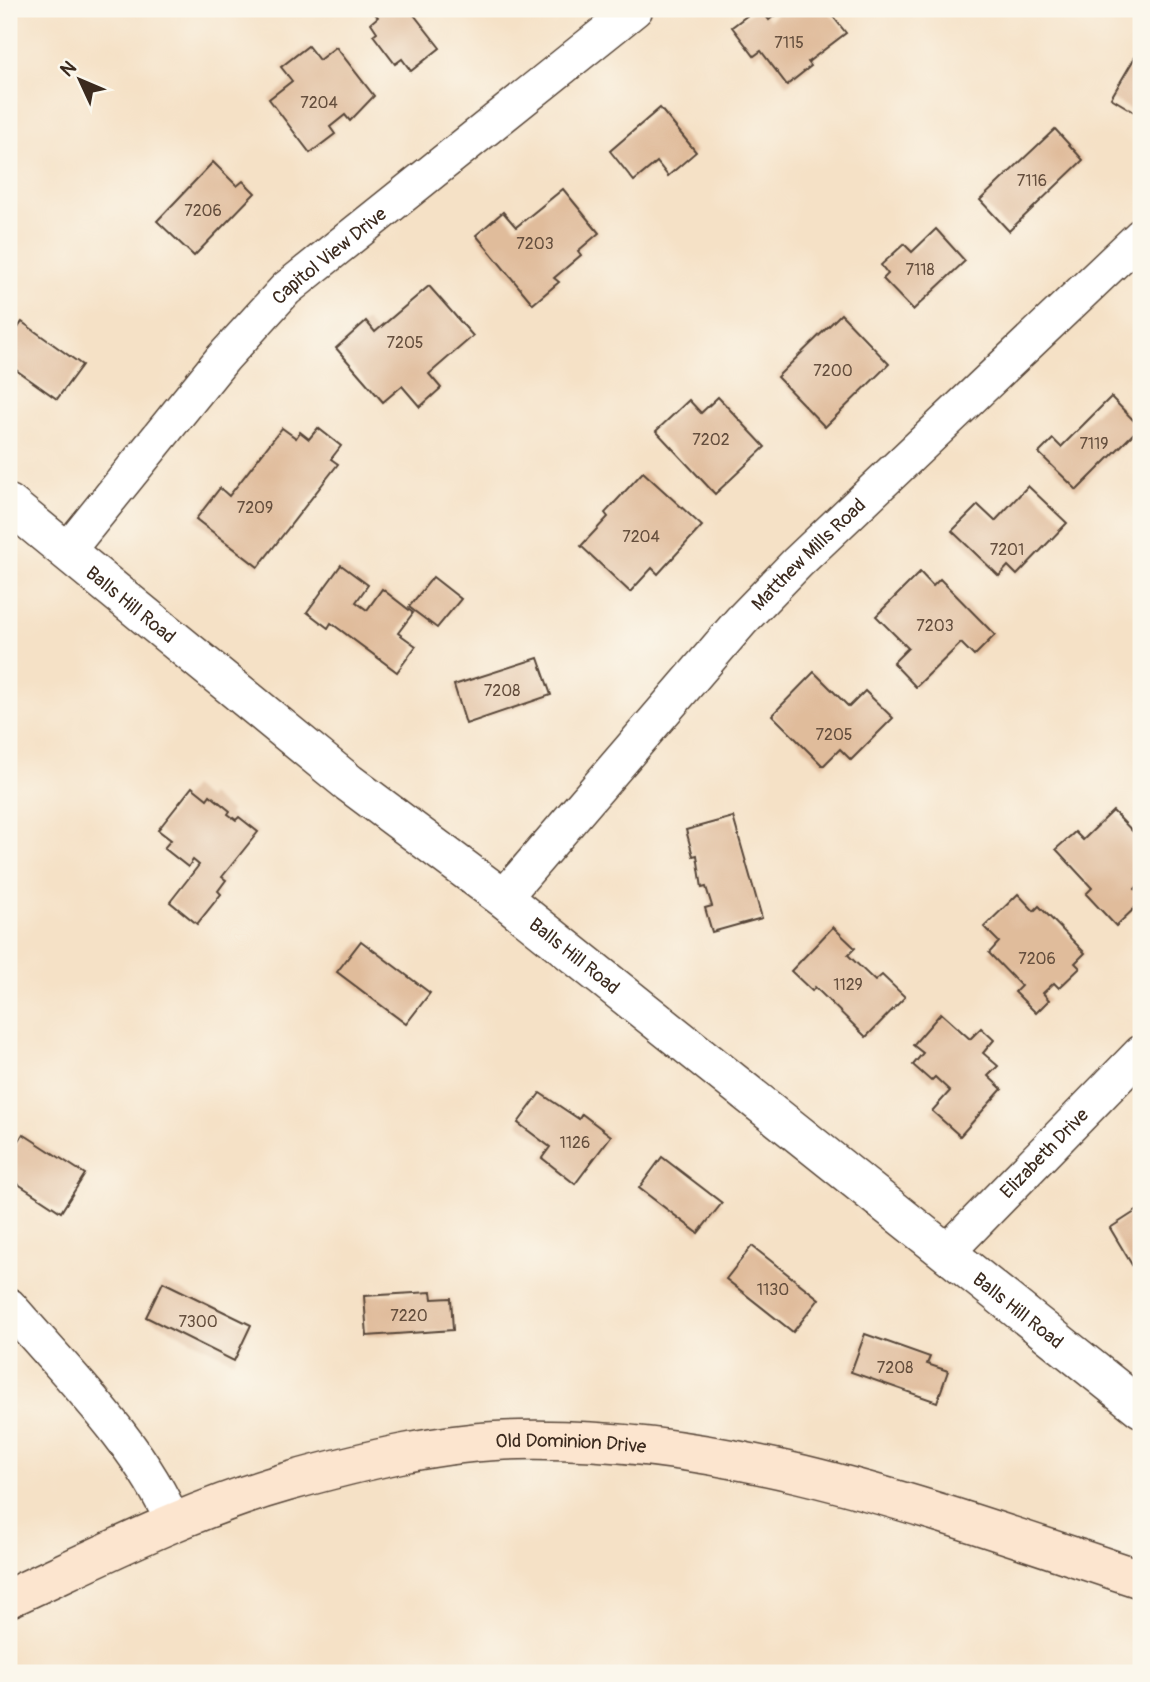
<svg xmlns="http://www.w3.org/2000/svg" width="1150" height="1682" viewBox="0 0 1150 1682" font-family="Pangolin,sans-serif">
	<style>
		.building { fill: #e0bc9b }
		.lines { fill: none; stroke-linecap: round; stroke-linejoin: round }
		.minor-casing { stroke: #574537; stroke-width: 38 }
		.tertiary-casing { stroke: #574537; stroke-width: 41 }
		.secondary-casing { stroke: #574537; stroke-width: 41 }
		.minor { stroke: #fff; stroke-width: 35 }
		.tertiary { stroke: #fff; stroke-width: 38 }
		.secondary { stroke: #fce5cf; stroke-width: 38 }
		.labels { text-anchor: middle; stroke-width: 6; stroke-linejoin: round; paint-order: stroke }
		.number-label { font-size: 16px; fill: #644e3d }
		.street-label { font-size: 19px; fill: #3b2a1e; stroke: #fbf7ec }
	</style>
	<rect width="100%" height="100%" fill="#fbf7ec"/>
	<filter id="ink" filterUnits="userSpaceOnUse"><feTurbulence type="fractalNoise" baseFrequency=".0143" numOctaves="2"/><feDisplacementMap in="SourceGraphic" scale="14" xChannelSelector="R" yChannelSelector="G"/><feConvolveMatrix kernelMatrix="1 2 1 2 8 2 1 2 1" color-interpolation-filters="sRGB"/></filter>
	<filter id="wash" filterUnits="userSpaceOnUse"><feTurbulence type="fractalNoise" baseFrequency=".00686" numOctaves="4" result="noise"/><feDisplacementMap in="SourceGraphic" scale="28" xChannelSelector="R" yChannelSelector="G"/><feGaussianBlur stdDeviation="1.57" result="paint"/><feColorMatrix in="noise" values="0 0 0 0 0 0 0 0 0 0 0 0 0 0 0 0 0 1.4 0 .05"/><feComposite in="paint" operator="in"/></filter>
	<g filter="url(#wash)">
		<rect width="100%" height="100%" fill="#f5e1c6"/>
		<g id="blocks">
			<g class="building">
				<polygon points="371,9 414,9 411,11 440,48 411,71 402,59 395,64 373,35 377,32 371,23 378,17"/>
				<polygon points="756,9 761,9 769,20 780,11 784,15 792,9 827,9 846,33 808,62 811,66 787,85 761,51 754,56 732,27"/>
				<polygon points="308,46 319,60 336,47 374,96 350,121 345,115 330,127 335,134 310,153 269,99 292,81 281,67"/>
				<polygon points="1141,47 1141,116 1111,98"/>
				<polygon points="660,108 696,152 668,176 657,162 634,181 610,151"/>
				<polygon points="1055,129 1083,160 1009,231 980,200"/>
				<polygon points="213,162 237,186 243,181 255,193 194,256 157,221"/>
				<polygon points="563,189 599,233 578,251 581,255 554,278 559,282 533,304 476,235 503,212 516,227"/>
				<polygon points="936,229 965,261 913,310 883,279 888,274 881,265 904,244 912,252"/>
				<polygon points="429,286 473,336 429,374 441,388 420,407 402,386 383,402 336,348 366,321 375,332"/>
				<polygon points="841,314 889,364 825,427 777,377"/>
				<polygon points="22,322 82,365 57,399 9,365 9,341"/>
				<polygon points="718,397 765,447 715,494 656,431 689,400 701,413"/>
				<polygon points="1111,397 1140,427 1077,490 1039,453 1053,439 1061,447"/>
				<polygon points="282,428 296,438 300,432 309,439 318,428 341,446 331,459 338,464 258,567 196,519 220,488 229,496"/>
				<polygon points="643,472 702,526 658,574 652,568 630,592 581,546 608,517 605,513"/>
				<polygon points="1028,486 1067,523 1017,575 1008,566 999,576 952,531 978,505 995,521"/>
				<polygon points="341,565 368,585 356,602 367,610 382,589 413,613 398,633 416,646 397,672 331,623 328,628 307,612"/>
				<polygon points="920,572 933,586 940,579 995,635 974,656 961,643 916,687 893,663 908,648 876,616"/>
				<polygon points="433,577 461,599 437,628 409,607"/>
				<polygon points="538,658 551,695 466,724 454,685"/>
				<polygon points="814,672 849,707 865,691 893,718 851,760 840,749 823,766 772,715"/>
				<polygon points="192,787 207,799 210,795 230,811 228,814 236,820 239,817 258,832 222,877 226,880 218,891 221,894 197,924 170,902 199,865 193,860 188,867 164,848 171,840 158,830"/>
				<polygon points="1113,811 1141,840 1141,882 1135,889 1141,896 1141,902 1116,926 1086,894 1092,888 1056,849 1075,832 1083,840"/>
				<polygon points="733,817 762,918 712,932 705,908 712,906 706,887 702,888 697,855 693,856 686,830"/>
				<polygon points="1018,894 1034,911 1039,906 1085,953 1075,963 1080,968 1059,988 1054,983 1043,993 1049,1000 1036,1013 1015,992 1021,986 989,953 999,942 984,927"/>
				<polygon points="833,927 855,948 848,955 875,981 882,975 905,997 866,1037 815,987 812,991 791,971"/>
				<polygon points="361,941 430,993 406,1024 337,972"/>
				<polygon points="941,1013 970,1039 981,1028 994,1040 983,1053 998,1066 988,1076 1002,1089 960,1136 932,1111 950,1091 935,1077 931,1081 913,1065 923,1053 913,1045"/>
				<polygon points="540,1093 579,1119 582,1114 611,1136 575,1184 542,1158 550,1147 518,1123"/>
				<polygon points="23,1134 85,1174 61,1212 9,1178 9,1157"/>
				<polygon points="662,1157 722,1203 698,1233 639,1188"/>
				<polygon points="1141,1208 1141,1280 1110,1228"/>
				<polygon points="752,1246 819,1299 793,1332 726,1279"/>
				<polygon points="163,1282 251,1325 234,1361 146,1317"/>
				<polygon points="431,1292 432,1299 451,1298 453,1330 367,1336 364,1296"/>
				<polygon points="865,1334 930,1357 927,1364 948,1371 937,1402 851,1372"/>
			</g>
		</g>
	</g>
	<g filter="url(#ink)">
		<use href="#blocks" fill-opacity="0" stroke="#574537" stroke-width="2"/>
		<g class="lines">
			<g class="minor-casing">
				<g id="minor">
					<path id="s1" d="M67,551L223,358L286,289L635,9"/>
					<path id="s2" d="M503,898L741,621L797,563L1141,236"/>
					<path id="s3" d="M946,1253L1141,1053"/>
					<path d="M9,1306C62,1368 143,1447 173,1523"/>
				</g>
			</g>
			<g class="tertiary-casing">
				<g id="tertiary">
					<path id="s4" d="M9,504L349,783L503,898L1141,1408"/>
				</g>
			</g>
			<g class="secondary-casing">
				<g id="secondary">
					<path id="s5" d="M9,1598C100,1556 191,1509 287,1482C362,1461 442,1441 520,1440C739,1436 937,1512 1141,1579"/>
				</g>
			</g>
			<use href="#minor" class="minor"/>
			<use href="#tertiary" class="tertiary"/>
			<use href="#secondary" class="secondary"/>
		</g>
	</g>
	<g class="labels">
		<g class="number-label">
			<text x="789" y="48">7115</text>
			<text x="319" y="108">7204</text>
			<text x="1032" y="186">7116</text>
			<text x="203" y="216">7206</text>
			<text x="535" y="249">7203</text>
			<text x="920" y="275">7118</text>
			<text x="405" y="348">7205</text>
			<text x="833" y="376">7200</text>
			<text x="711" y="445">7202</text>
			<text x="1094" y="449">7119</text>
			<text x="255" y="513">7209</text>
			<text x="641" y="542">7204</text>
			<text x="1007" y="555">7201</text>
			<text x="935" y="631">7203</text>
			<text x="502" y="696">7208</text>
			<text x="834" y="740">7205</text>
			<text x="1037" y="964">7206</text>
			<text x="848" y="990">1129</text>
			<text x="575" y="1148">1126</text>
			<text x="773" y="1295">1130</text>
			<text x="409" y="1321">7220</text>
			<text x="198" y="1327">7300</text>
			<text x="895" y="1373">7208</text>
		</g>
		<g class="street-label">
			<text dy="7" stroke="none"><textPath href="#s1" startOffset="396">Capitol View Drive</textPath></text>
			<text dy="7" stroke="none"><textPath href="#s2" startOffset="460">Matthew Mills Road</textPath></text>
			<text dy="7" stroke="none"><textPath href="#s4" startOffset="158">Balls Hill Road</textPath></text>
			<text dy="7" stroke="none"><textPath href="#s4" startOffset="724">Balls Hill Road</textPath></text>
			<text dy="7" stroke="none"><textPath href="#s3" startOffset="140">Elizabeth Drive</textPath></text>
			<text dy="7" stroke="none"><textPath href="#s4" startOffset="1292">Balls Hill Road</textPath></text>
			<text dy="7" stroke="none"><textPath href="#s5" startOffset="590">Old Dominion Drive</textPath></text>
		</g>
	</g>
	<rect width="1150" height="1682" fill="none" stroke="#fbf7ec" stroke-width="35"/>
	<g transform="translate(80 80) rotate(314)" stroke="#fbf7ec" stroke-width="5" paint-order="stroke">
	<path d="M0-5L12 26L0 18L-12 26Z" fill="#3b2a1e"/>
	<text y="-10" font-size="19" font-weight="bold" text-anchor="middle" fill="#3b2a1e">N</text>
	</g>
</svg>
